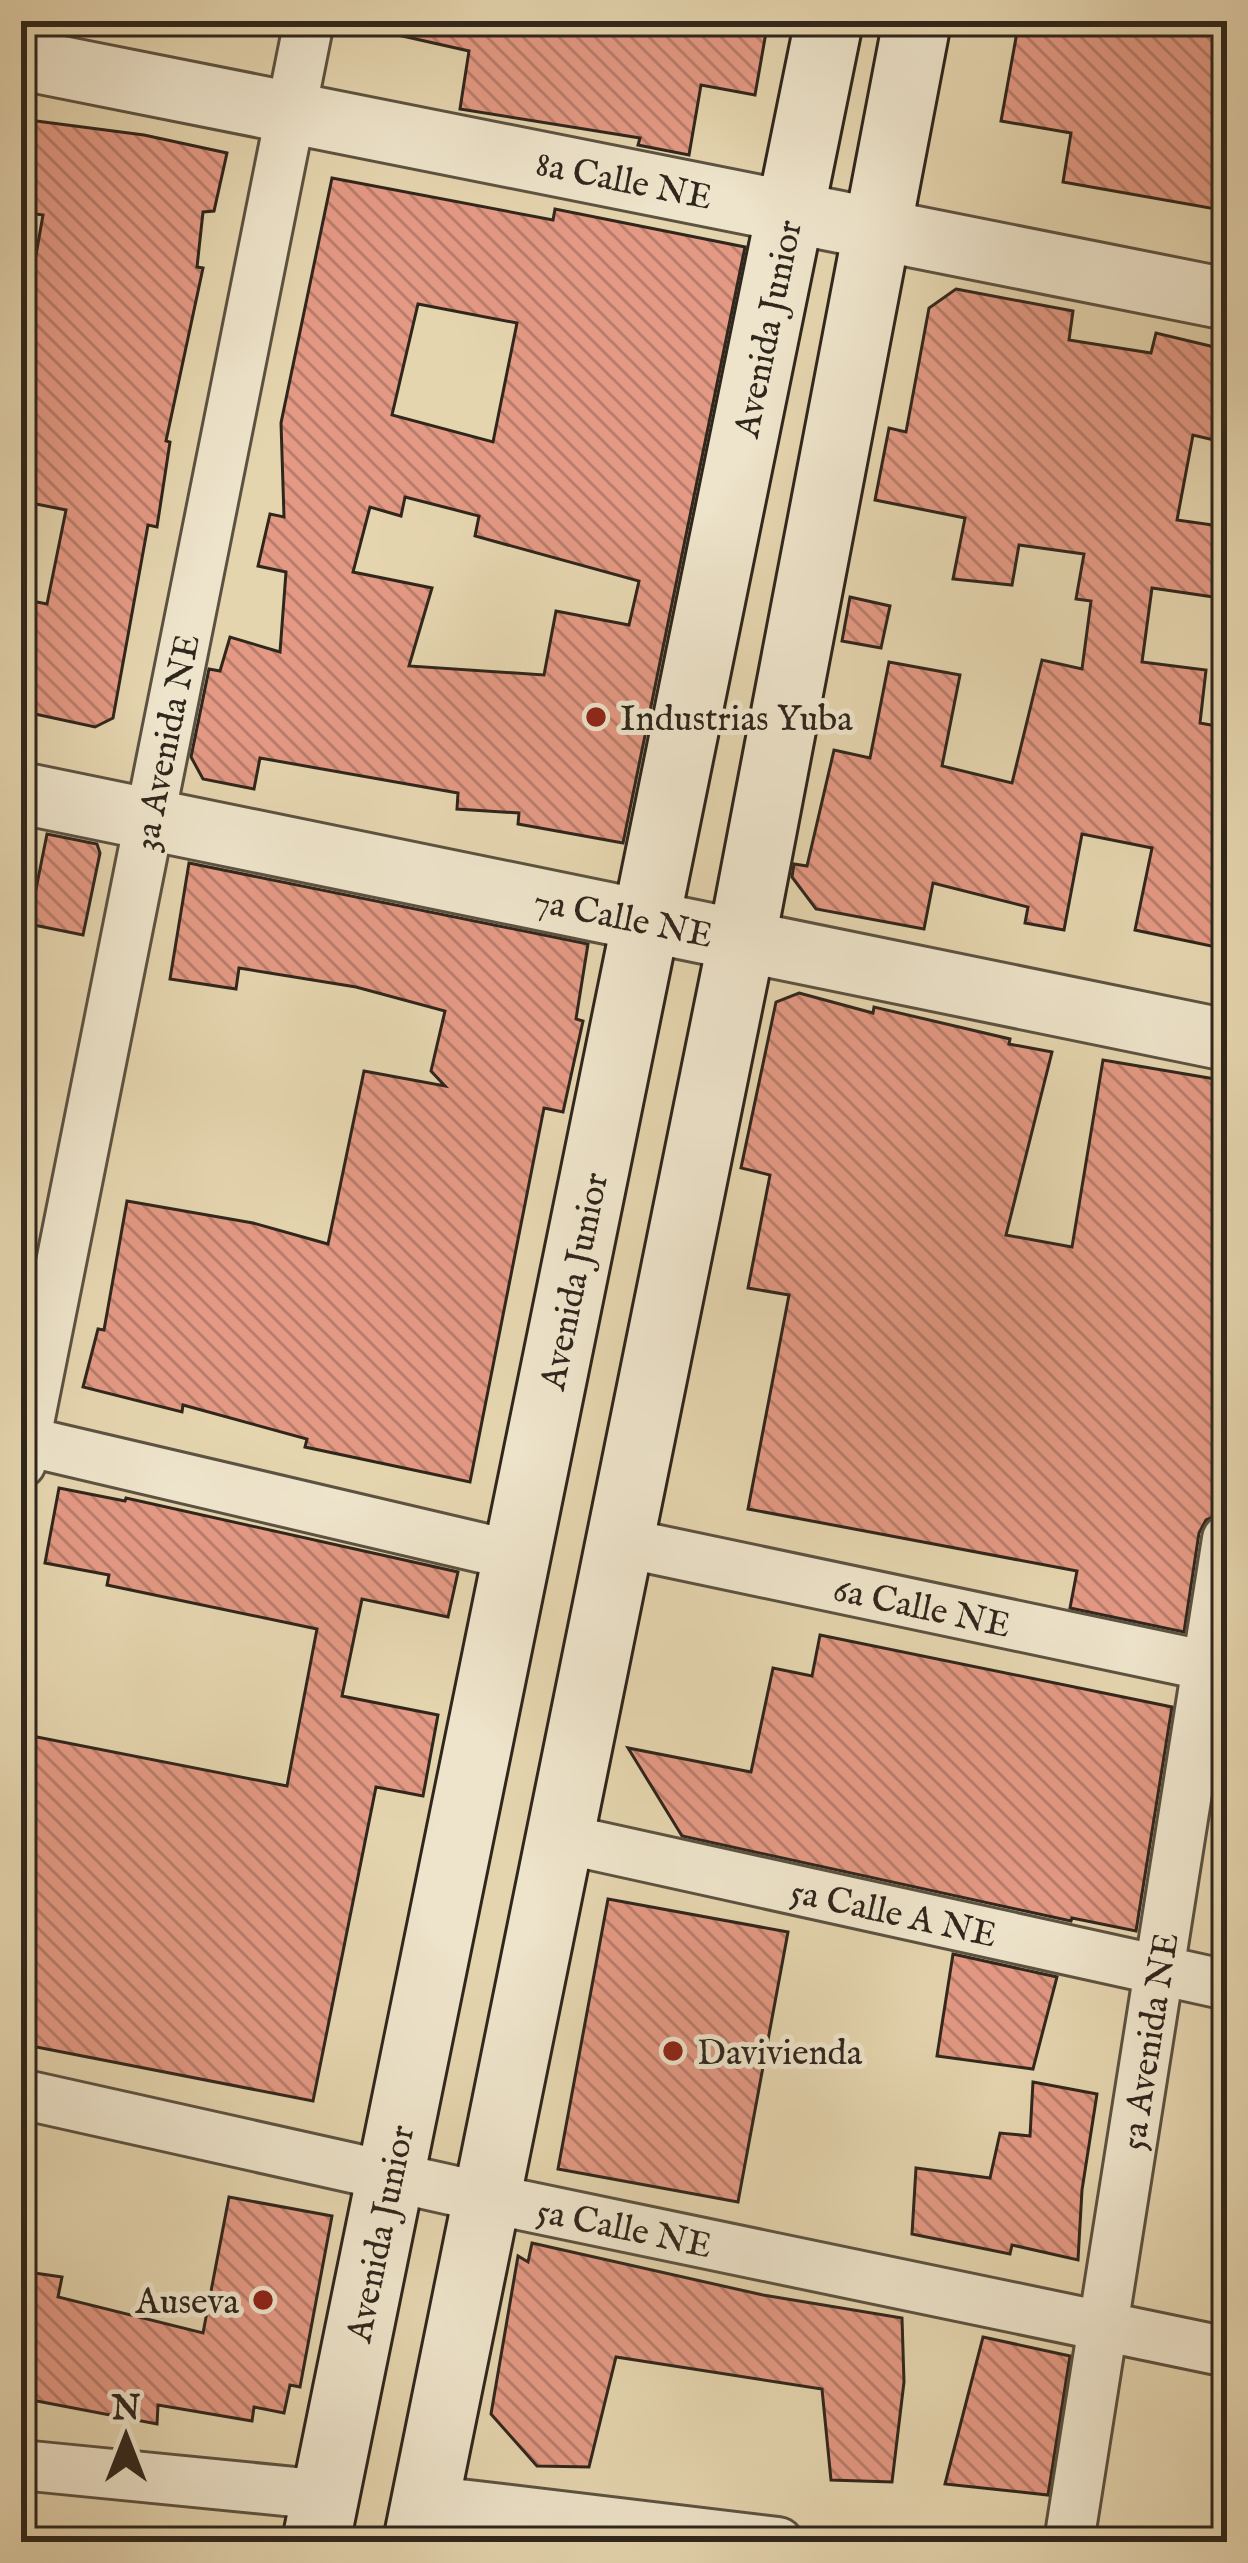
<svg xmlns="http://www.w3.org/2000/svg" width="1248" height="2563" viewBox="0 0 1248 2563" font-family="'IM FELL English',serif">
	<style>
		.building { fill: url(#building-back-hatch); stroke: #2f261c; stroke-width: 3; fill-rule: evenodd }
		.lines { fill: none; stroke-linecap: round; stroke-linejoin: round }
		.minor-casing { stroke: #5c5241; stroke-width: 54 }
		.tertiary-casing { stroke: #5c5241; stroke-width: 66 }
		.secondary-casing { stroke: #2f261c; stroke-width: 72 }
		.minor { stroke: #eee4cb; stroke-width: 48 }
		.tertiary { stroke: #eee4cb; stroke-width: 60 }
		.secondary { stroke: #eee4cb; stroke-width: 66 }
		.poi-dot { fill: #8f2418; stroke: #eee4cb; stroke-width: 4.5 }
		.labels { text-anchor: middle; stroke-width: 10; stroke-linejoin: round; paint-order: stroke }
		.street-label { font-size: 36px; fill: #2f261c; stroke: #eee4cb }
		.poi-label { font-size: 36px; fill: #2f261c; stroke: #eee4cb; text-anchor: start }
	</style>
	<defs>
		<pattern id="building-back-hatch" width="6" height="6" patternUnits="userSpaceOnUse" patternTransform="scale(3)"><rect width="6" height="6" fill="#e49984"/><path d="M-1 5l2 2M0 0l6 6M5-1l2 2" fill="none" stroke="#b97d6b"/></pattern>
	</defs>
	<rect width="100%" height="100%" fill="#e5d5af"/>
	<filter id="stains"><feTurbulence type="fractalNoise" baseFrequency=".00167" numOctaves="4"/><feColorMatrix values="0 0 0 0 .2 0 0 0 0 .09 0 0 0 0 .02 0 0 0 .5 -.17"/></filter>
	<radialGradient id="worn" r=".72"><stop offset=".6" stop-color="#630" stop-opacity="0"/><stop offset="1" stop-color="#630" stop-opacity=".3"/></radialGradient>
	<g class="building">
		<polygon points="399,21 768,21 755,95 701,85 689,155 638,145 640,138 460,109 469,51 398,35"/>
		<polygon points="1019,21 1227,21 1227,211 1063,182 1071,133 1001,121"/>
		<polygon points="21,119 144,135 227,153 214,211 203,212 197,267 203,268 166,441 170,442 157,527 148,525 113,718 95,727 21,711 21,646 32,601 47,604 66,510 21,501 21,340 43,215 21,212"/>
		<path d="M332,178L553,220L555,209L745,247L623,843L518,824L519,813L457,809L458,793L260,758L254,789L203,779L191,757L209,669L220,671L230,637L280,652L286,572L258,566L270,514L284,517L281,423ZM418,304L517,323L493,442L392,415ZM405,497L479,516L475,536L639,581L629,625L556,611L544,675L409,666L432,588L353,572L370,507L401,516Z"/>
		<polygon points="956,289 1073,311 1069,340 1151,353 1156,333 1227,350 1227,443 1193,435 1177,520 1227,527 1227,599 1152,588 1142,662 1206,670 1200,723 1227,728 1219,876 1227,878 1227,898 1216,947 1135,930 1152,848 1082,834 1064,930 1025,923 1028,907 933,883 924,929 816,909 792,877 794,864 807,866 834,750 870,758 889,662 960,675 942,766 1012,783 1042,660 1082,669 1091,601 1076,599 1084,554 1019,545 1012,585 953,579 965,518 875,500 889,428 906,432 929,308"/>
		<polygon points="850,597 890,606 881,648 842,641"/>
		<polygon points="47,834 97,844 100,853 83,935 29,924"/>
		<polygon points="189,863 588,944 576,1019 583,1021 563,1112 544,1108 470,1482 305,1447 307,1439 183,1405 182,1412 83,1387 98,1329 104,1330 127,1201 253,1223 328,1244 364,1071 445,1086 431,1071 445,1011 356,987 239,968 236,989 170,979"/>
		<polygon points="799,993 873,1013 874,1007 1010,1039 1009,1044 1052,1052 1006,1235 1072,1247 1103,1060 1227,1081 1227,1511 1206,1520 1199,1533 1184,1632 1070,1608 1077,1571 748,1509 789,1295 748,1288 770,1175 741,1168 776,1002"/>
		<polygon points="59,1488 125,1501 126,1498 458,1572 448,1617 362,1599 342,1696 438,1715 423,1796 376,1787 313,2101 21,2044 21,1792 32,1736 287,1786 317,1629 107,1585 109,1575 45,1563"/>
		<polygon points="820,1635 1172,1707 1136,1931 1072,1918 1071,1921 682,1836 628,1748 751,1772 773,1668 812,1676"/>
		<polygon points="608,1899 788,1932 738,2202 558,2169"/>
		<polygon points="953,1954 1057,1977 1033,2069 937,2056"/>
		<polygon points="1033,2082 1097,2094 1082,2190 1078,2260 1012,2245 1010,2254 912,2234 916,2168 990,2178 1000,2133 1030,2136"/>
		<polygon points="229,2197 332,2216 300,2387 290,2385 284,2413 254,2407 252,2421 158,2405 157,2424 21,2398 21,2271 62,2277 58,2297 203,2333"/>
		<polygon points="532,2243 763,2295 902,2318 904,2382 892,2482 831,2480 822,2389 616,2357 589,2467 537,2466 491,2414 518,2256 528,2262"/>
		<polygon points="983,2337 1070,2356 1048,2495 945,2484"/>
	</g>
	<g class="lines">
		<g class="minor-casing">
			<g id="minor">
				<polyline points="21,1440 516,1556"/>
				<path id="s1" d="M21,1463L309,21"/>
				<path id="s2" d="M620,1542L1227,1670"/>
				<path id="s3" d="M560,1838L1227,1985"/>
				<path id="s4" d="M21,2094L487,2198L1227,2352"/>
				<polyline points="21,2465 325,2495"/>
				<polyline points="426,2500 778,2542"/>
				<path id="s5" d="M1069,2542L1227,1539"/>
			</g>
		</g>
		<g class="tertiary-casing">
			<g id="tertiary">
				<path id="s6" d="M21,59L1227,299"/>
				<path id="s7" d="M21,793L1227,1040"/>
			</g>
		</g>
		<g class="secondary-casing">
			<g id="secondary">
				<path id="s8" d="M316,2542L829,21"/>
				<polyline points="417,2542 742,939 917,21"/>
			</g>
		</g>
		<use href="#minor" class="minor"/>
		<use href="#tertiary" class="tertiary"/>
		<use href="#secondary" class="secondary"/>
	</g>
	<g class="poi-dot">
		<circle cx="596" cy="717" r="12"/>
		<circle cx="673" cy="2051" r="12"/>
		<circle cx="263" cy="2300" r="12"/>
	</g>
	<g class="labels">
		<g class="street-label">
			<text dy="13" stroke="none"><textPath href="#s6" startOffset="615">8a Calle NE</textPath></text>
			<text dy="13" stroke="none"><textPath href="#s8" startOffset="2259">Avenida Junior</textPath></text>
			<text dy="13" stroke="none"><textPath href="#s1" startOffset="735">3a Avenida NE</textPath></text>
			<text dy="13" stroke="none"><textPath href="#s7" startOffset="615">7a Calle NE</textPath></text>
			<text dy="13" stroke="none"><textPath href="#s8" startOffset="1287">Avenida Junior</textPath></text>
			<text dy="13" stroke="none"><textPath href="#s2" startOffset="309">6a Calle NE</textPath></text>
			<text dy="13" stroke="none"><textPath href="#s3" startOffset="342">5a Calle A NE</textPath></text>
			<text dy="13" stroke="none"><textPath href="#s5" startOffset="507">5a Avenida NE</textPath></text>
			<text dy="13" stroke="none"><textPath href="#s4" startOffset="618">5a Calle NE</textPath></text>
			<text dy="13" stroke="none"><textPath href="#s8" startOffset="315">Avenida Junior</textPath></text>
		</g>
		<g class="poi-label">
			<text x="620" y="730">Industrias Yuba</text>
			<text x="697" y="2064">Davivienda</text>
			<text x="239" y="2313" text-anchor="end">Auseva</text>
		</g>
	</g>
	<rect width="1248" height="2563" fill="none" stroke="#e5d5af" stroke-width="72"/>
	<rect x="24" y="24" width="1200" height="2515" fill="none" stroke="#2f261c" stroke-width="6"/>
	<rect x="36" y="36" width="1176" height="2491" fill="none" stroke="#2f261c" stroke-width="3"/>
	<g transform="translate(126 2437)" stroke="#eee4cb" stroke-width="9" paint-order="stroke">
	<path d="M0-9L21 45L0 30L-21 45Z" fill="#2f261c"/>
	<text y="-18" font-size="33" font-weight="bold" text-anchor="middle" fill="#2f261c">N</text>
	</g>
	<rect width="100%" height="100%" filter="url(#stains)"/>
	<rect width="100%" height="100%" fill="url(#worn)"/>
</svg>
